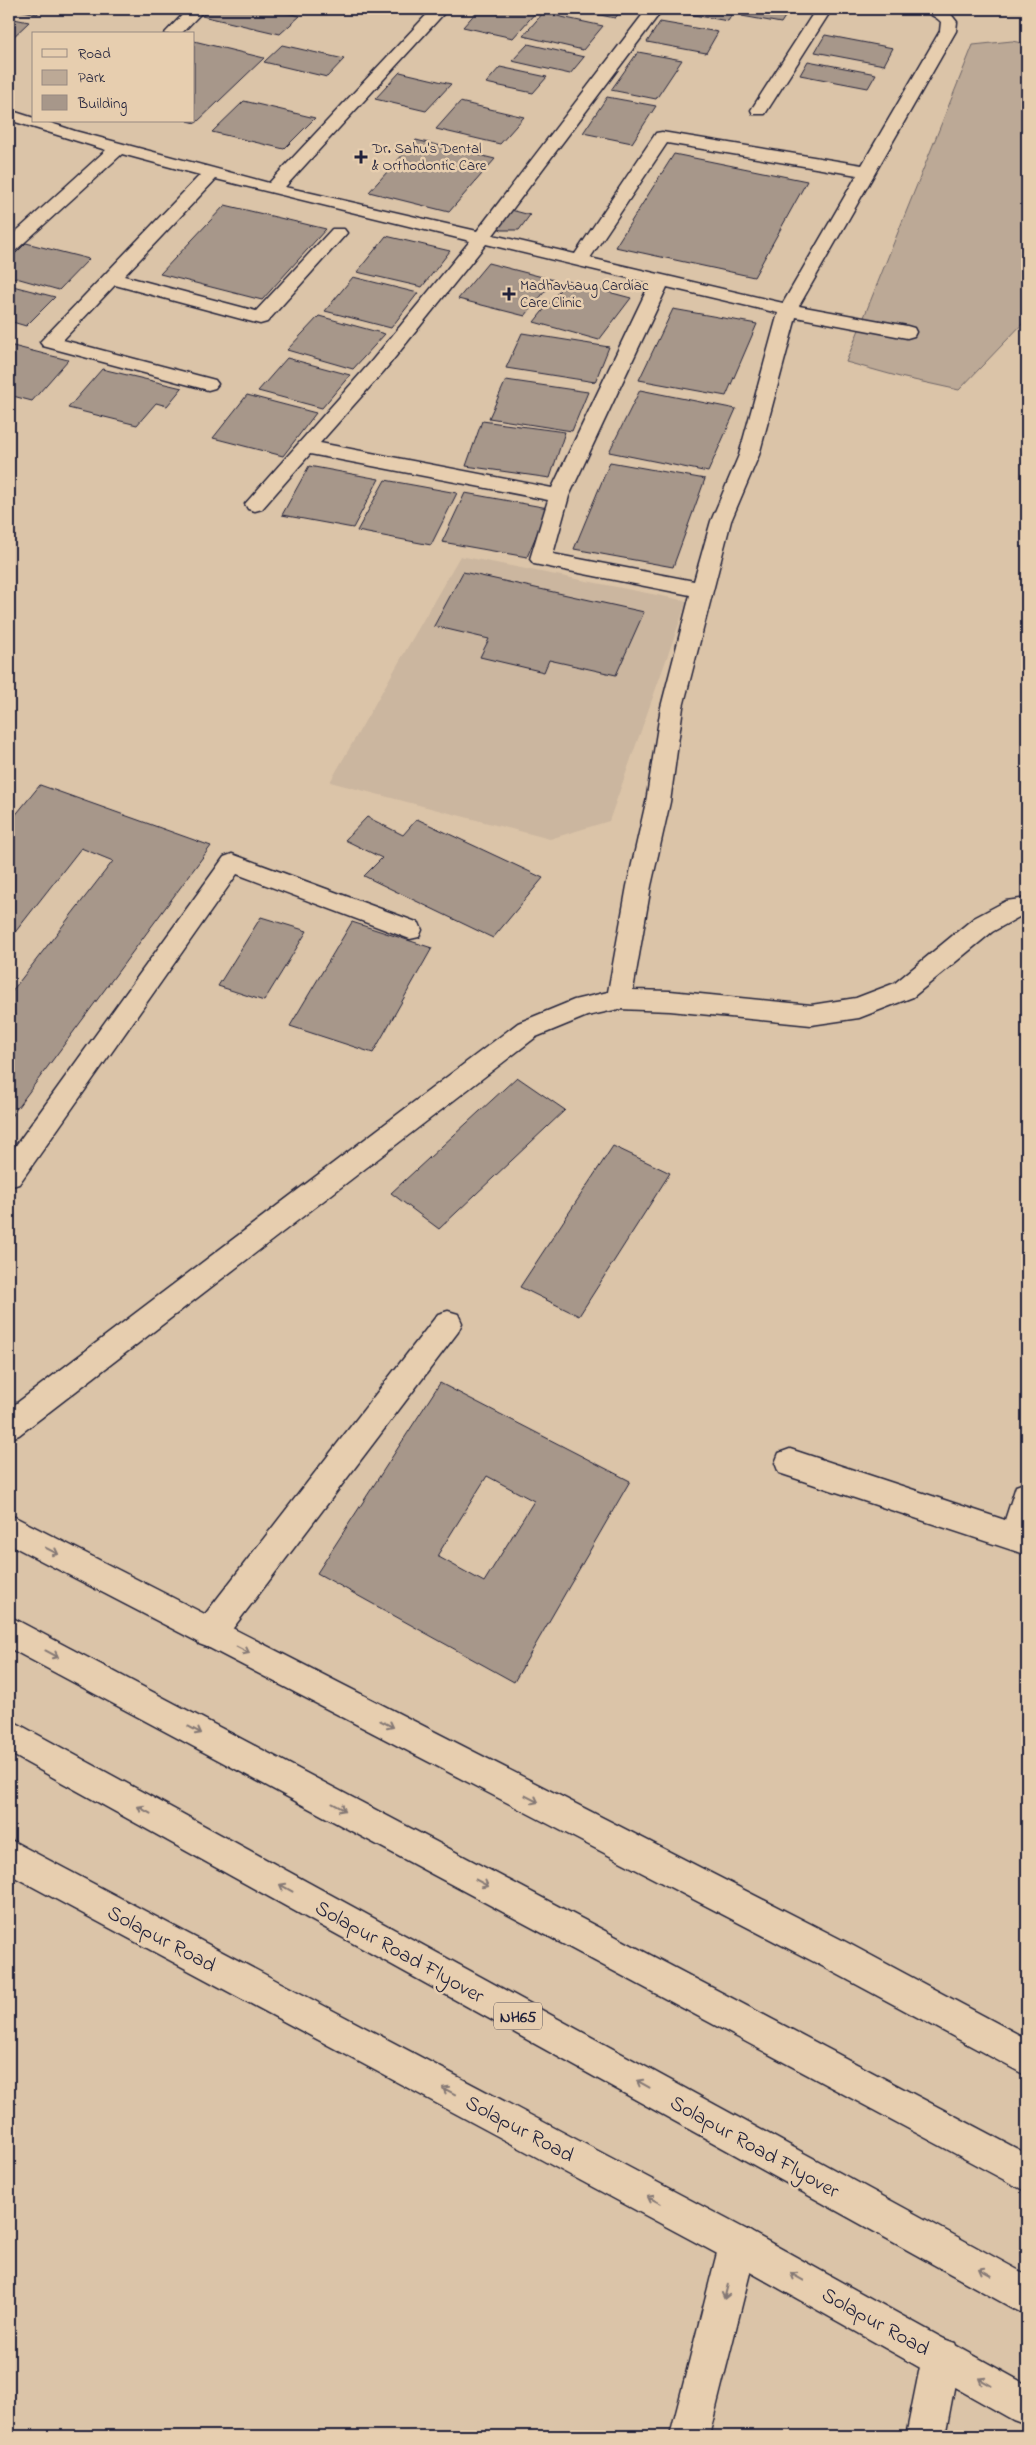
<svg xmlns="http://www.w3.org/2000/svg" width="1036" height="2445" viewBox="0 0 1036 2445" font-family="'Indie Flower',sans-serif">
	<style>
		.built { fill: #cbb69f }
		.green { fill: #bca996; stroke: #6f6668 }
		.building { fill: #a7978a; stroke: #22223b; fill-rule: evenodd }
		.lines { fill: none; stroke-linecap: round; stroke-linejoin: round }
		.minor-casing { stroke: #22223b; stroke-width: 3 }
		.major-casing { stroke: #22223b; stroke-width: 3 }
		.highway-casing { stroke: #22223b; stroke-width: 3 }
		.minor { fill: #e7ceaf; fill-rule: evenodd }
		.major { fill: #e7ceaf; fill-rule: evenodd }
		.highway { fill: #e7ceaf; fill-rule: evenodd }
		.oneway { stroke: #847875 }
		.poi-dot { fill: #22223b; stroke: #e7ceaf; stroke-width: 2 }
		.labels { text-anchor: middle; stroke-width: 5; stroke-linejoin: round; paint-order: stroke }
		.far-poi-label { font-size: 15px; fill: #22223b; stroke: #e7ceaf; text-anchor: start }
		.shield { fill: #e7ceaf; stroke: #5d565e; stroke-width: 1 }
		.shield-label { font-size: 16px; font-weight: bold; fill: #22223b }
		.near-street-label { font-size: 21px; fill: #22223b; stroke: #e7ceaf }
	</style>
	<rect width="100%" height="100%" fill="#dbc4a8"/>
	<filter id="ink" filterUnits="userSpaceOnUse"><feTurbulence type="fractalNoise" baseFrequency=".02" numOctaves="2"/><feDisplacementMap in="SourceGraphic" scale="10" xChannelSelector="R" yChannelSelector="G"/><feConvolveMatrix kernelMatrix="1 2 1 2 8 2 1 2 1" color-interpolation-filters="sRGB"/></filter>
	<g filter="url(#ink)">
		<polygon class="built" points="460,556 687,601 609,821 550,839 330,782"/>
		<polygon class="green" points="1012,41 1027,44 1027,319 959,390 900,377 846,362 973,45"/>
		<g class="building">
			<polygon points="14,9 43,9 37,14"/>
			<polygon points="211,9 269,9 300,16 280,34 202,16"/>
			<polygon points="479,9 525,9 537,11 513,38 463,27"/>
			<polygon points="570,9 623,9 615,18"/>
			<polygon points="685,9 736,9 728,21 682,13"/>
			<polygon points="746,9 790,9 781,23 742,16"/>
			<polygon points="543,13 603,26 583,50 523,36"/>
			<polygon points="9,18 29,22 9,41"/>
			<polygon points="660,22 718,32 706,53 647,42"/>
			<polygon points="825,35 893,48 884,65 815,52"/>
			<polygon points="194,41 264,58 196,123 188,121 194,121"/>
			<polygon points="528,44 584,57 570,74 512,61"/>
			<polygon points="282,45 344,59 327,77 264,62"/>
			<polygon points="638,52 682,60 656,99 611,90"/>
			<polygon points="808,61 876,74 868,88 800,75"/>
			<polygon points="500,67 547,77 533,93 486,83"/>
			<polygon points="400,72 451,84 426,111 375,99"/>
			<polygon points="607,97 656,106 632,143 583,133"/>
			<polygon points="244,101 315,118 284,149 212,132"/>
			<polygon points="460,102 524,117 500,144 436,129"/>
			<polygon points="416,140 495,159 449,212 369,192"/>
			<polygon points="674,154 807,181 754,277 615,247"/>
			<polygon points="225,205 326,229 262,300 160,274"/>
			<polygon points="511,210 530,215 519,230 502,230 495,227"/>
			<polygon points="386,236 450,251 422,287 357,272"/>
			<polygon points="26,243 89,259 59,290 9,276 9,260"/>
			<polygon points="488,263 554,280 525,316 458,299"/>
			<polygon points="353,277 418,293 391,328 325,311"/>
			<polygon points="567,281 631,298 599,340 534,322"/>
			<polygon points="9,285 55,297 26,326 9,321"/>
			<polygon points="673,309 757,324 726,396 639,380"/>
			<polygon points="319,316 385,334 353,369 287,350"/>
			<polygon points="522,333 609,347 595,382 506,368"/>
			<polygon points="9,345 68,360 32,401 9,395"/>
			<polygon points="287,358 350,375 322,408 258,391"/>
			<polygon points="102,369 182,388 167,406 156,403 137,425 68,408"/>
			<polygon points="506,380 588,392 572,431 489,418"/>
			<polygon points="640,390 736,409 708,472 609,452"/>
			<polygon points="247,395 316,413 283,456 213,438"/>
			<polygon points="482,421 565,432 550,478 466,466"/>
			<polygon points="610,462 705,479 673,567 574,549"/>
			<polygon points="309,466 379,479 353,528 282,515"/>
			<polygon points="385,480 457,493 431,545 357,531"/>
			<polygon points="465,493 548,508 527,557 442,542"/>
			<polygon points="463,572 644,612 616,675 549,660 544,672 480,657 489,639 434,626"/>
			<polygon points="40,785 211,846 9,1119 9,995 113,861 81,848 9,940 9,823"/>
			<polygon points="367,817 403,835 417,819 543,878 493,938 364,876 382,858 345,840"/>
			<polygon points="261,917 307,931 264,1001 218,986"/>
			<polygon points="352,922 432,948 373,1053 290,1026"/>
			<polygon points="517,1077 565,1110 439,1229 391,1193"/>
			<polygon points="613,1146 670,1173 579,1316 520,1287"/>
			<path d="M440,1383L630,1481L514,1682L317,1573ZM487,1476L534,1501L484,1582L437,1556Z"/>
		</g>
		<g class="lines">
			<g class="minor-casing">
				<g id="minor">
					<polygon points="188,9 205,9 181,34 164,34"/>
					<path d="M432,9H448L285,187L477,231L647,9H663L493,235L575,254L656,133L662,132L862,165L940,31L941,22C936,16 928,15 924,9H947L957,22L956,31L799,306L907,326L914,328L916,332L914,336L907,338L796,317L759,455L731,521L683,707L670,802L651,886L633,990L670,991L811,1005L856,998L895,983L974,918L1006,901L1027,898V916L1019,917L992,932L913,997L859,1018L811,1025L670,1011L619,1009L587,1016L536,1037L19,1435L9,1439V1409L518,1023L574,1000L608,992L627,886L646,802L661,707L690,595L534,564L530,559L548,500L310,454L262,509L255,511L248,509L245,504L370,363L470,241L216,179L124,276L256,311L332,229H344L347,233L267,322L260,324L115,285L63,340L215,380L218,384L215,388L208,390L43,346L40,342L200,175L122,154L15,251L9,252V238L106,150L9,120V110L34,118V121H45L75,131L269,183ZM667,143L857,175L783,303L590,258ZM486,244L650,283L552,488L320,443L384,371ZM667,287L778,313L739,455L711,521L694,581L553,554L569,496Z"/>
					<polygon points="816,9 832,9 765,114 753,114 751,110"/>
					<polygon points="232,854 419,923 422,930 419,937 410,939 237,874 19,1184 9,1187 9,1155 224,857"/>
					<polygon points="448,1311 458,1314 462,1323 458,1332 221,1644 210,1648 199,1644 194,1633 199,1622 438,1314"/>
					<polygon points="790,1449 1005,1520 1016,1486 1027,1482 1027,1555 779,1473 775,1463 779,1453"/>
					<polygon points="738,2226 751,2232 757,2245 709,2436 670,2436 719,2245 725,2232"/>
					<polygon points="941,2338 955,2343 960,2357 945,2436 906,2436 922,2357 927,2343"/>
				</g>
			</g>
			<g class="major-casing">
				<g id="major">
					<polygon points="9,1514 846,1942 1027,2039 1027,2076 822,1966 9,1544"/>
					<polygon points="9,1839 751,2232 1027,2385 1027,2425 1013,2420 725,2258 9,1874"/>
				</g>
			</g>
			<g class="highway-casing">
				<g id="highway">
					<polygon points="9,1616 1027,2154 1027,2192 9,1648"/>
					<polygon points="9,1719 1027,2275 1027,2315 1014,2309 9,1753"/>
				</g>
			</g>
			<use href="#minor" class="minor"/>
			<use href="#major" class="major"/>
			<use href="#highway" class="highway"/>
		</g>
		<defs><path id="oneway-shaft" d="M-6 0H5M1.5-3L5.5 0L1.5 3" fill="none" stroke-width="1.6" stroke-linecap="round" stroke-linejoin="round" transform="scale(1.25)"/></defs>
		<g class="oneway">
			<use href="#oneway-shaft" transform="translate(52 1551) rotate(27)"/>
			<use href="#oneway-shaft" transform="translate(243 1650) rotate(27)"/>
			<use href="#oneway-shaft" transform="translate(52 1654) rotate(28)"/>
			<use href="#oneway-shaft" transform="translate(387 1724) rotate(27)"/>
			<use href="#oneway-shaft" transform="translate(195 1730) rotate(28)"/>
			<use href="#oneway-shaft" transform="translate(532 1799) rotate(27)"/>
			<use href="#oneway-shaft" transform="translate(339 1807) rotate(28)"/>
			<use href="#oneway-shaft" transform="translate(144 1810) rotate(-151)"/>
			<use href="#oneway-shaft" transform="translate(482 1883) rotate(28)"/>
			<use href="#oneway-shaft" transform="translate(286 1888) rotate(-151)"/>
			<use href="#oneway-shaft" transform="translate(643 2084) rotate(-151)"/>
			<use href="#oneway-shaft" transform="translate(449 2091) rotate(-152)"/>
			<use href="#oneway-shaft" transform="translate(654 2200) rotate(-152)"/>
			<use href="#oneway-shaft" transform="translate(985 2272) rotate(-151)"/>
			<use href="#oneway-shaft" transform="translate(797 2277) rotate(-151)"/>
			<use href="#oneway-shaft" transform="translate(726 2292) rotate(104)"/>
			<use href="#oneway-shaft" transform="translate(985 2382) rotate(-150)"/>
		</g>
	</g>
	<g class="poi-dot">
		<path d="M358.5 149.5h5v5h5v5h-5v5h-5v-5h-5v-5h5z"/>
		<path d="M506.5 286.5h5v5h5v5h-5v5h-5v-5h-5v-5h5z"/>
	</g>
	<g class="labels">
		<g class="far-poi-label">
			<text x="372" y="153">Dr. Sahu's Dental<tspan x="372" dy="17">&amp; Orthodontic Care</tspan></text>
			<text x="520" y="290">Madhavbaug Cardiac<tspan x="520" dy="17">Care Clinic</tspan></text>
		</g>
		<rect class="shield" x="494" y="2002.5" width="48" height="27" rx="4"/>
		<g class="shield-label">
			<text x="518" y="2022">NH65</text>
		</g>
		<g class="near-street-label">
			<text transform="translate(162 1938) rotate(28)" y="7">Solapur Road</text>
			<text transform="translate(400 1951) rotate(29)" y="7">Solapur Road Flyover</text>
			<text transform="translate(520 2128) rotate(28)" y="7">Solapur Road</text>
			<text transform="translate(755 2146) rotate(29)" y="7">Solapur Road Flyover</text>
			<text transform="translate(876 2321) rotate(29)" y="7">Solapur Road</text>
		</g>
	</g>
	<rect width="1036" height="2445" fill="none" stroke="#e7ceaf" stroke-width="30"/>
	<rect x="15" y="15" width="1006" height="2415" fill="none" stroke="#22223b" stroke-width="2" filter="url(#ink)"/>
	<rect x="32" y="32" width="162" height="90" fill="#e7ceaf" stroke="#988981"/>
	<rect x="42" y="49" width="25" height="8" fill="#e7ceaf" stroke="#988981"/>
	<text x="78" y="58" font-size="15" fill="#22223b">Road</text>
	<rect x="42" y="70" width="25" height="15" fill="#bca996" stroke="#988981"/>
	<text x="78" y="82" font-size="15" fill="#22223b">Park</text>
	<rect x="42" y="95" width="25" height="15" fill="#a7978a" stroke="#988981"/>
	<text x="78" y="108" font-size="15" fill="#22223b">Building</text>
</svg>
